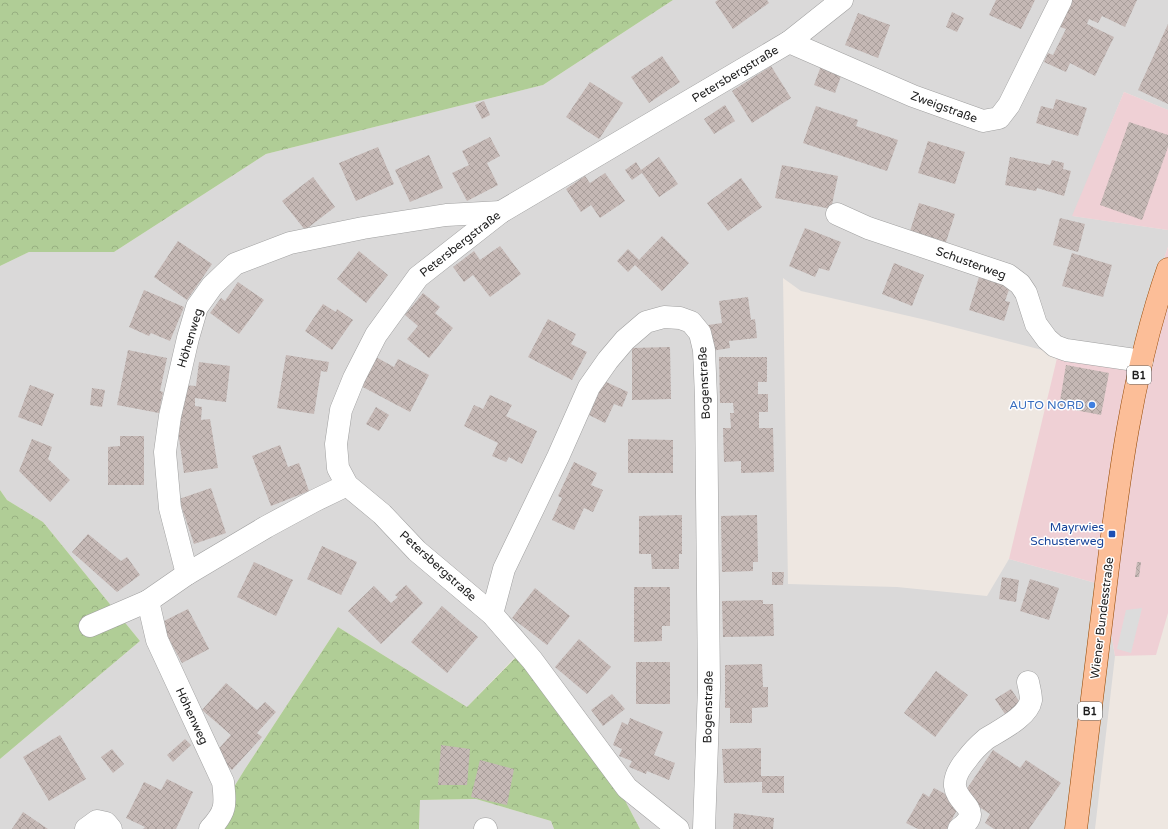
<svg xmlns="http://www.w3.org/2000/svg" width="1168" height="829" viewBox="0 0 1168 829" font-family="'Varela Round',sans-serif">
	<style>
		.residential { fill: #dad9d9 }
		.commercial { fill: #efd0d5 }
		.forest { fill: url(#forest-crowns) }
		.parking { fill: #dcdcdc }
		.building { fill: url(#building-cross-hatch) }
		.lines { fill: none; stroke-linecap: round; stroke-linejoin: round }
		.minor-casing { stroke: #a0a0a0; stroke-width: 23 }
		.major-casing { stroke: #944700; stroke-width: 23 }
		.minor { stroke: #fff; stroke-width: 22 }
		.major { stroke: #fcbe98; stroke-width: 22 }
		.shop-dot { fill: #3f7fe0; stroke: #fff; stroke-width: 1.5 }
		.transit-dot { fill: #1a4fb4; stroke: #fff; stroke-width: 1.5 }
		.labels { text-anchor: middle; stroke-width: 3; stroke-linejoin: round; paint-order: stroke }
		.shield { fill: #fff; stroke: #606060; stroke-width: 1 }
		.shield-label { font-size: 11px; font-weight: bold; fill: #1c1c1c }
		.street-label { font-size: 12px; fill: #1c1c1c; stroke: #fff }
		.shop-label { font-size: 12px; fill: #366cbe; stroke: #fff; text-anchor: end }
		.transit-label { font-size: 12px; fill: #164399; stroke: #fff; text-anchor: end }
	</style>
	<defs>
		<pattern id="forest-crowns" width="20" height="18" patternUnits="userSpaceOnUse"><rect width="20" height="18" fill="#b0cd96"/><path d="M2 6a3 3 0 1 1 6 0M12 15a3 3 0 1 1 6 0" fill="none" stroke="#97af81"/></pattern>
		<pattern id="building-cross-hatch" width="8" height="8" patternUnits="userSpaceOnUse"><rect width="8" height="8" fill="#c5b8b5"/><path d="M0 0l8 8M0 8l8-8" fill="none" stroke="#a99e9b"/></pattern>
	</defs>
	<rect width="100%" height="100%" fill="#eee7e1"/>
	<g class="residential">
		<polygon points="673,0 1168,0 1168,110 1124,92 1073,216 1168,230 1168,247 1129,359 1058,354 926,320 801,291 783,278 788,584 897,587 987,596 1009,559 1103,585 1115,656 1095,829 640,829 609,770 516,656 467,707 338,627 245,769 208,829 0,829 0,759 140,641 43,522 7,500 0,490 0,266 29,252 114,252 266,154 543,85"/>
		<polygon points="476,799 551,821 554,829 419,829 420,800"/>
	</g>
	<g class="commercial">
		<polygon points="1124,92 1168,110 1168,230 1072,216"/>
		<polygon points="1168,247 1168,613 1156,655 1115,656 1103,585 1009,559 1058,354 1129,359"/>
	</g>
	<g class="forest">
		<polygon points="0,0 673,0 543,85 266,154 114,252 29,252 0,266"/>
		<polygon points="0,490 7,500 43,522 140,641 0,759"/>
		<polygon points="338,627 467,707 517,656 609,770 640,829 554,829 551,821 476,799 420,800 419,829 208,829 245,769"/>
	</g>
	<polygon class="parking" points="1142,608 1131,653 1117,649 1126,610"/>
	<g class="building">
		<polygon points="718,0 767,0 769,3 733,29 715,2"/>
		<polygon points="996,0 1035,0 1021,29 989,15"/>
		<polygon points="1072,0 1137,0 1125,27 1102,16 1098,23 1089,19 1087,24 1114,37 1095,76 1070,63 1066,72 1044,62 1048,53 1053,55 1066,29 1060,27"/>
		<polygon points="952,12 964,18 957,32 946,27"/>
		<polygon points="858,13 890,25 878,58 845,45"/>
		<polygon points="1168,24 1168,104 1138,90"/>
		<polygon points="662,56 680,82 649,103 631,77"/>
		<polygon points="771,66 791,98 752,123 732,91"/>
		<polygon points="821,66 842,73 835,93 814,85"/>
		<polygon points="590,82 623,103 599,139 566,117"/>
		<polygon points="1056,99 1087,108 1078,136 1036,123 1041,106 1053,109"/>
		<polygon points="484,101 490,115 482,119 475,105"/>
		<polygon points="725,105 735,121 714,134 704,119"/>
		<polygon points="816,106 858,120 856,126 898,140 887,171 803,143"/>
		<polygon points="1129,122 1168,135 1168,147 1142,220 1100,205"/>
		<polygon points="490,137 500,156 487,163 498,185 467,201 452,173 469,165 462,151"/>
		<polygon points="928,141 965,152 955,184 918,173"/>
		<polygon points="378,147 394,184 356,201 339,163"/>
		<polygon points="429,155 443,188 410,202 395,170"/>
		<polygon points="659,157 678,184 659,197 642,173 632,180 625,170 636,162 641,170"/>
		<polygon points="1010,157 1050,165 1052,160 1064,163 1063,169 1071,171 1064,196 1037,188 1036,191 1005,185"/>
		<polygon points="782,165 838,176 831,209 775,198"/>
		<polygon points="605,173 625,201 600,218 591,205 581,212 566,189 585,176 590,183"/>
		<polygon points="313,177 335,207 305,230 282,201"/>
		<polygon points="741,178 762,207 728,231 707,203"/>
		<polygon points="919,203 955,214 946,242 910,231"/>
		<polygon points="1060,218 1085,224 1078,252 1053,245"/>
		<polygon points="805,228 841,242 829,271 819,268 815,277 789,266"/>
		<polygon points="662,236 689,263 662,291 635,265 628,272 617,261 628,249 639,260"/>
		<polygon points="178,241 212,264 187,300 154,277"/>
		<polygon points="500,246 521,274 490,297 473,275 464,282 453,267 474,251 480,260"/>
		<polygon points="359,251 388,275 366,303 337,279"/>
		<polygon points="1072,253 1112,265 1103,297 1062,286"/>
		<polygon points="894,263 924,275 912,306 882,294"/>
		<polygon points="979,277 1010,287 1005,301 1010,302 1004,321 969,310"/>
		<polygon points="238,282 264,300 239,334 210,313 221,298 225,301"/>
		<polygon points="144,290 184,307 170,341 151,333 149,336 129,327"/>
		<polygon points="423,293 440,307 435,313 453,328 429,358 407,339 418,326 405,315"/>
		<polygon points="748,297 751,320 755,319 757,338 729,341 730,348 711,351 708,325 722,323 719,301"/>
		<polygon points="323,304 336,312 337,309 353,320 332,350 305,331"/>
		<polygon points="548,319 576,334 571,344 587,352 572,380 528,357"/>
		<polygon points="670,347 671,399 632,400 632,348"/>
		<polygon points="128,350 167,358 160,391 163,392 159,413 117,405"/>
		<polygon points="286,355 329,362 327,372 321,371 314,414 277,408"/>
		<polygon points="374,356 394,367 398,359 429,375 410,412 359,385"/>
		<polygon points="719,357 767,357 767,382 758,382 758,394 768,394 768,412 759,412 759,428 773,428 774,472 741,473 741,461 724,462 723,428 731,428 730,413 734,413 733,403 720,403"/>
		<polygon points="199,362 230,366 226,402 195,398 195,406 202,407 201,420 210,419 218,468 184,473 177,424 183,385 196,386"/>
		<polygon points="1066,365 1109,373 1101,415 1059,407"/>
		<polygon points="604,381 628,392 622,407 614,404 605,423 589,415"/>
		<polygon points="30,385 54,394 42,426 18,417"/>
		<polygon points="92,388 105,390 102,407 90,405"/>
		<polygon points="490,395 512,405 506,416 537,431 522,464 509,457 506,462 492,456 498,443 464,426 474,405 483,409"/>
		<polygon points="376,407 389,415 379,431 366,424"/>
		<polygon points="120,436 144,436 144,485 108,485 108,447 120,446"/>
		<polygon points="32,439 52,447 48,459 70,480 50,502 19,471"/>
		<polygon points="628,439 673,440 673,473 628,473"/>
		<polygon points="280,445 288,467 299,463 309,491 271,506 252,456"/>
		<polygon points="574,462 597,473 591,485 603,490 593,512 584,508 574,530 552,520 562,498 558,496"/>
		<polygon points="211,488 226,533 194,544 179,499"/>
		<polygon points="682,515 682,554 679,554 679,569 652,569 651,554 639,554 639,516"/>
		<polygon points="757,515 758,562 753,562 753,571 722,572 721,516"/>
		<polygon points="88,534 121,561 127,557 140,575 117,592 72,552"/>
		<polygon points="322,546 357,562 341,595 307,579"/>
		<polygon points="254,562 293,580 276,616 237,597"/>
		<polygon points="1137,562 1141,562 1139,577 1135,577"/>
		<polygon points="772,572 784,572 783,585 772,585"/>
		<polygon points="1002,577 1019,580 1016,602 999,599"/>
		<polygon points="1030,579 1059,588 1049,620 1020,611"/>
		<polygon points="406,585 423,603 381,644 348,611 374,586 391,603 398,597 395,595"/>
		<polygon points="634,587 670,587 670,626 662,626 662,641 634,642"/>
		<polygon points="535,588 570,616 547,645 512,618"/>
		<polygon points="763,600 763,604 773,604 774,636 723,637 722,601"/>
		<polygon points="442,606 478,637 447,673 411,642"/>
		<polygon points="188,609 209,649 182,663 160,623"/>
		<polygon points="579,639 611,667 587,694 555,667"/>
		<rect x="636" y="662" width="34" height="42"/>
		<polygon points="762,664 763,687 768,687 768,707 752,708 752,723 730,723 730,708 725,708 725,665"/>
		<polygon points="936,671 968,695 935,737 904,713"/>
		<polygon points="226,683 257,710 265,702 276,712 257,733 262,737 232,770 214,754 231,735 202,710"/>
		<polygon points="1011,689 1021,704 1005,714 995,699"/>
		<polygon points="612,694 625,709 603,726 591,710"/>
		<polygon points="630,718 663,732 654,755 675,763 669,780 647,771 646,774 629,767 632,761 619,756 622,749 613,745 622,722 628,725"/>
		<polygon points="60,735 86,779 49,801 23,757"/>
		<polygon points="185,739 191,745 173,762 167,755"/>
		<polygon points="441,745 470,749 467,785 438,785"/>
		<polygon points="761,748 761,776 784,776 784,793 762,793 762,782 724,783 722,749"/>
		<polygon points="112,749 124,764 113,773 101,757"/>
		<polygon points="993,750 1020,768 1026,760 1061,783 1029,829 994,829 985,823 990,814 962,796"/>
		<polygon points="480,760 514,769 507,805 471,797"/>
		<polygon points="167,779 193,792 176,829 143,829 145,827 126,818 144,782 161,790"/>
		<polygon points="934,788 961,802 947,829 918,829 906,823 923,793 929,797"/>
		<polygon points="23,812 48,829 12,829"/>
		<polygon points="734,813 774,818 773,829 733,829"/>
	</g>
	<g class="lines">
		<g class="minor-casing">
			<g id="minor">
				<polyline points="789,42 913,96 983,121 999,118 1009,105 1061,0"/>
				<polyline points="837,214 868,228 1008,275 1020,284 1026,293 1036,324 1047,339 1055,346 1066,350 1142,361"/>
				<polyline points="187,574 170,508 165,452 170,416 188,338 197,307 212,286 235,264 290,243 363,228 446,215 501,212"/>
				<path d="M148,601L157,640L223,782C226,805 226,812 210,829"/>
				<polyline points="492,614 504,569 558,457 589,387 608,360 625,340 646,322 664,317 680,318 691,322 700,333 704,350 706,397 709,687 704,829"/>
				<polyline points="90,626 148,601 187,574 266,527 314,501 347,485"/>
				<polyline points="86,829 97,821 106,823 111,829"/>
				<polyline points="485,829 486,829"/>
				<polyline points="678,829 627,788 532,660 492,614 417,551 382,514 347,485 338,468 336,444 341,410 354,378 376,335 418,277 501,212 789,42 842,0"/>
				<path d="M959,829C985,810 957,805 955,786C954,776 961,766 967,759C972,752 979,745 986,739C1000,730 1028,717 1031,700C1031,694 1029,687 1028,682"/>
			</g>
		</g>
		<g class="major-casing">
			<path id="major" d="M1076,829C1086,750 1095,671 1105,592C1118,484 1132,372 1168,269"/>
		</g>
		<use href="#minor" class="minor"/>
		<use href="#major" class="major"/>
	</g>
	<circle class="shop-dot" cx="1092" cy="405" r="4"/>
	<rect class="transit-dot" x="1108" y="530" width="8" height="8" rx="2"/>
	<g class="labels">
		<g class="shield">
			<rect x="1127" y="366" width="24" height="18" rx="3"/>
			<rect x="1078" y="702" width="24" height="18" rx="3"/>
		</g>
		<g class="shield-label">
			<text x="1139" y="379">B1</text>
			<text x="1090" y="715">B1</text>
		</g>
		<g class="street-label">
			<text transform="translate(735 74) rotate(-31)" y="4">Petersbergstraße</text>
			<text transform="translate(944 107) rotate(20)" y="4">Zweigstraße</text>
			<text transform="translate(460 244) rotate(-38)" y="4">Petersbergstraße</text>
			<text transform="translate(971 263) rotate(20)" y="4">Schusterweg</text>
			<text transform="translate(190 338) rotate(-73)" y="4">Höhenweg</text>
			<text transform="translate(704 383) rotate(-93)" y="4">Bogenstraße</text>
			<text transform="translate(438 566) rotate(42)" y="4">Petersbergstraße</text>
			<text transform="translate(1102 618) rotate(-83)" y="4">Wiener Bundesstraße</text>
			<text transform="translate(708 707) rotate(-89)" y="4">Bogenstraße</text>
			<text transform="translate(192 716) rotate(65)" y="4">Höhenweg</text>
		</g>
		<g class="shop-label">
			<text x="1084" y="409">AUTO NORD</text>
		</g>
		<g class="transit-label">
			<text x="1104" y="531">Mayrwies<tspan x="1104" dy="14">Schusterweg</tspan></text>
		</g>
	</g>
</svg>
